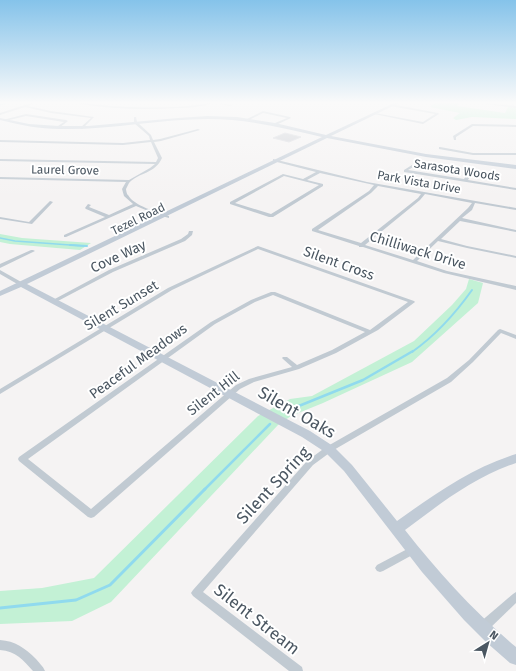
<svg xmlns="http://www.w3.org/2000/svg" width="516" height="671" viewBox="0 0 516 671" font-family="'Fira Sans',sans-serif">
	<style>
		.green { fill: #c3f1d5 }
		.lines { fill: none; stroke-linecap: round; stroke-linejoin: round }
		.stream-far4 { stroke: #90daee; stroke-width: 1 }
		.stream-far3 { stroke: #90daee; stroke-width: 1.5 }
		.stream-far2 { stroke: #90daee; stroke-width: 2 }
		.stream-far1 { stroke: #90daee; stroke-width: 2.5 }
		.stream { stroke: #90daee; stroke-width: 3 }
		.building { fill: #cdcfd5; stroke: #d7d9de }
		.street { fill: #c1cad2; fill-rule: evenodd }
		.secondary { fill: #c1cbd6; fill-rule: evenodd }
		.labels { text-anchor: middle; stroke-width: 4; stroke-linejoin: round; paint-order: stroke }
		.far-street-label { font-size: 12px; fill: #4a5661; stroke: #fff }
		.street-label { font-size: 14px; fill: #4a5661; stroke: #fff }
		.near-street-label { font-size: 17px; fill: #4a5661; stroke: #fff }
	</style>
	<rect width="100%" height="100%" fill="#f5f3f3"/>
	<g class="green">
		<polygon points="434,103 459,103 457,106 505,113 508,107 516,108 516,119 472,117 456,120 453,118 460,113 430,107"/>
		<polygon points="0,234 22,238 91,243 80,250 10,244 0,242"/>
		<polygon points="469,279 483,283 478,303 412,362 323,403 291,416 278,425 111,602 72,621 0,624 0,591 42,588 94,578 258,416 290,399 312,396 414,341 452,305 466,289"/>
	</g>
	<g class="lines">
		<polyline class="stream-far4" points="0,105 6,103"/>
		<polyline class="stream-far3" points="0,238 15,241 84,246"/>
		<g class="stream-far2">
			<polyline points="70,245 87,246"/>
			<path d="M412,352C436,335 455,314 472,290"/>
		</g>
		<g class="stream-far1">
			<polyline points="284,412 363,380 413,351"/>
			<polyline points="204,490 270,424"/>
		</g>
		<polyline class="stream" points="0,608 76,600 110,585 205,489"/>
	</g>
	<polygon class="building" points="285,133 301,137 289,142 273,138"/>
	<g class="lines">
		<g class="street">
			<polygon points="31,103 34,103 28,106 51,111 94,117 82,129 80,128 81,127 91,118 51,113 25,107 0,115 0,113"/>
			<path d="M79,103C89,103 100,105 110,106C143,108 177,109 209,103H213C202,107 188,108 177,108C144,110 112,109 80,104Z"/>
			<polygon points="220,103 232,105 231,106 220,104"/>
			<polygon points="391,104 438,113 439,114 423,124 374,114 375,113 423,122 435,114 390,106"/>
			<polygon points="263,111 290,117 291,118 276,125 275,123 287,118 263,113 249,120 247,119"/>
			<polygon points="26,114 66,120 68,121 59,128 58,126 64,122 26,116 5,121 3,120"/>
			<path d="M134,117H136L137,122L151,135L153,140L160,139L198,129L200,130L161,141L154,142L162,158C155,174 139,172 129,183C128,185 127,187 126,189C126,190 127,195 128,195C134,206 157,212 169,216V218L158,215L136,206L66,237H64V235L105,217L86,209L85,208L88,204L91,205L89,207L109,215L133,204L124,196L122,189L126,182L0,179V177L129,180L150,168L155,164L0,161V159L156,162L158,158L151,142L123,145L0,142V140L123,143L150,140L149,136L134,123Z"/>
			<polygon points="472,124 516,125 516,127 473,126 456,137 456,140 454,140 453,136"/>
			<polygon points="440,147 473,153 516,153 516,155 473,155 439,149 439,147"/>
			<path d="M273,159L367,182L516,208V210L475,203L472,210L462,218L516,230V232L460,221L441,239L467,246L516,256V258L467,248L438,241L417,261L447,271L516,286V290L444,273L363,247H359V246L312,231V229L369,191L374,185L320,173L307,180L323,184V186L273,217H269L230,204V202L283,174L303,179L316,172L273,161ZM284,176L319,185L271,214L235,203ZM378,186L421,194L418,198L361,243L318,230L371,193ZM425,194L472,203L468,208L413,260L365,245L420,200Z"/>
			<polygon points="412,165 415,166 408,170 464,179 468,173 469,173 471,174 468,180 516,188 516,190 404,172 404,170"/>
			<polygon points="50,201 53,202 32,224 0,219 0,217 29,222"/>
			<polygon points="189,231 193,231 192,235 185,241 113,272 56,302 54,303 51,301 109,270 181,239 188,234"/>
			<path d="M258,246L414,301L415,302L378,330L336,353L299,369L254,382L240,389L94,517L91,518L88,517L19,461L18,459L19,457L211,322L251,300L271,292H275L370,330L408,302L258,249L172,290L0,394V389L168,288ZM273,295L365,332L332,350L297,365L287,357H283L282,358L283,359L292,367L249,379L236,385L91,509L28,459L215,324L255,302Z"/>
			<polygon points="31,250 33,250 35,251 0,268 0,264"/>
			<polygon points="0,270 23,283 24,284 23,285 19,285 0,274"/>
			<polygon points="500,329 516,335 516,339 501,333 473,362 451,382 332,451 313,465 203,592 302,667 303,671 289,671 193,596 191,593 193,590 307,461 326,447 447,378 469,360 498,330"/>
			<polygon points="413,546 416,547 417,550 416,553 383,571 380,572 377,571 375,568 377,565"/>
			<polygon points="516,592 516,603 487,631 483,632 479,631 478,627 479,623 513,594"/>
			<path d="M0,640C15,641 25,648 36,659C39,663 43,666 45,671H33C23,660 16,651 0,650Z"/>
		</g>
		<g class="secondary">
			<path d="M394,103H399L331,136L426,154L516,165V169L426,157L327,138L27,284L310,431L333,446L352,465L397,521C435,494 471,468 516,454V463C474,477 440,504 405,530C438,572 474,612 516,647V665L510,663L486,642L464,620L422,572L344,471L325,452L302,437L21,287L0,296V291L322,137C284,128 248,119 208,119C159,119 110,130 60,129C40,129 20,125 0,120V118L29,124L59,126H88L178,118L207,116L237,117L275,123L326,135Z"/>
			<polygon points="485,103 516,106 516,108 487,104"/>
		</g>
	</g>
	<linearGradient id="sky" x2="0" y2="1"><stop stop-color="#85c3ea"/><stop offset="0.52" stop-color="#fafafa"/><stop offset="1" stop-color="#fafafa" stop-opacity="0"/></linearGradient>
	<rect width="516" height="197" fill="url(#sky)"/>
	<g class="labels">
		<g class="far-street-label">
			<text transform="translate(65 170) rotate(1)" y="4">Laurel Grove</text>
			<text transform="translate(457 170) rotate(9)" y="4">Sarasota Woods</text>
			<text transform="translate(419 182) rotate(10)" y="4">Park Vista Drive</text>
			<text transform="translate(138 219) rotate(-26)" y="4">Tezel Road</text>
		</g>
		<g class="street-label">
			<text transform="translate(418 250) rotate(17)" y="5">Chilliwack Drive</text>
			<text transform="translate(118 256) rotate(-25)" y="5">Cove Way</text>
			<text transform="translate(339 263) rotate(20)" y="5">Silent Cross</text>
			<text transform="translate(121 305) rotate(-31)" y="5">Silent Sunset</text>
			<text transform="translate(138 361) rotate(-36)" y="5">Peaceful Meadows</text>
			<text transform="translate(213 393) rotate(-38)" y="5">Silent Hill</text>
		</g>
		<g class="near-street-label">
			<text transform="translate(297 412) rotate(30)" y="6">Silent Oaks</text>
			<text transform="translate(273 485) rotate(-47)" y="6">Silent Spring</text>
			<text transform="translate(257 619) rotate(38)" y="6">Silent Stream</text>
		</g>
	</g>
	<g transform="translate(488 643) rotate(37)" stroke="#ffffff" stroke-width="3" paint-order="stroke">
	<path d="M0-3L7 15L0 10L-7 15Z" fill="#4a5661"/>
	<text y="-6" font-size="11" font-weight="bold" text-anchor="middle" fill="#4a5661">N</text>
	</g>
</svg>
